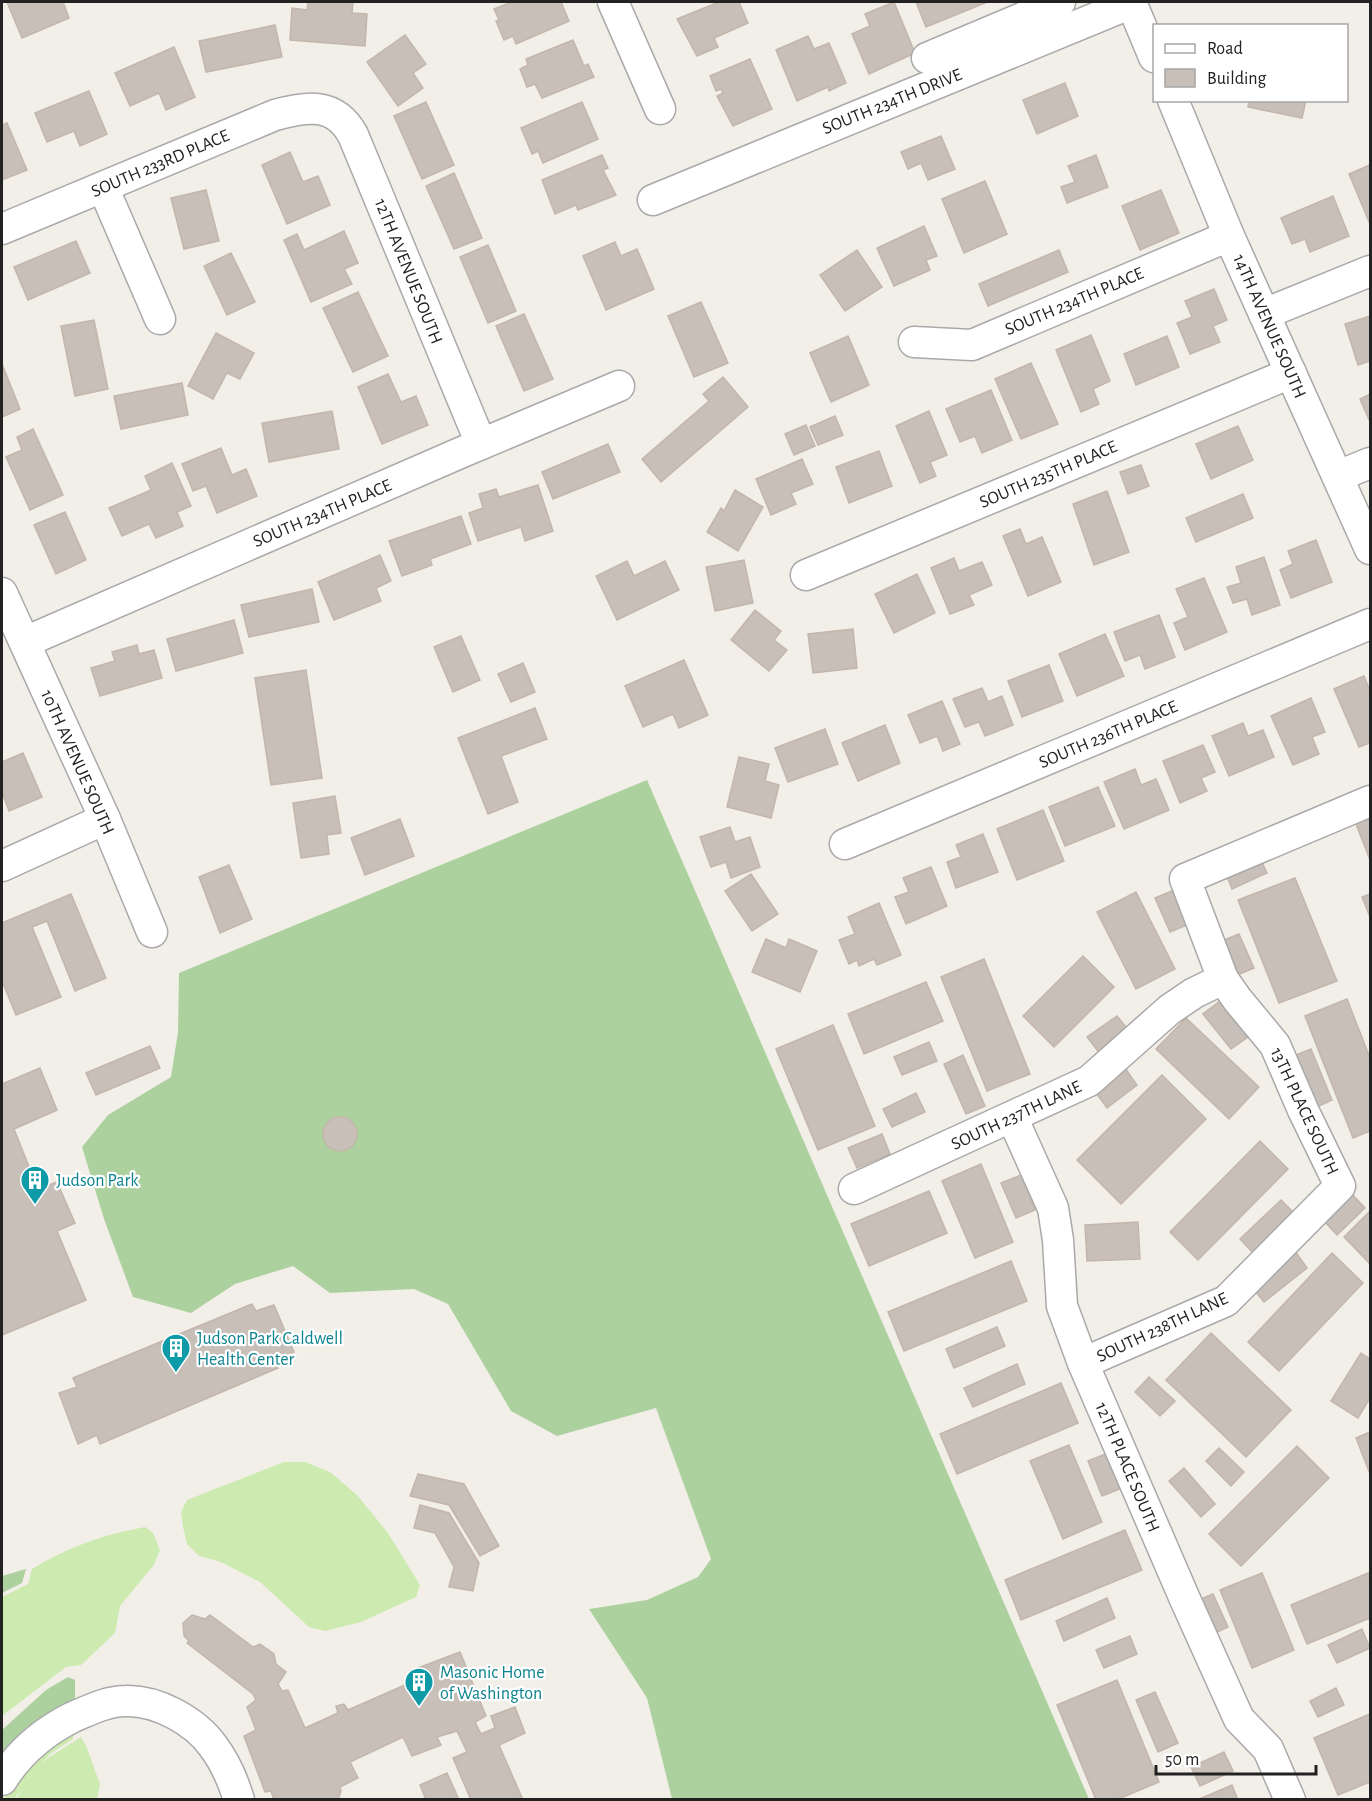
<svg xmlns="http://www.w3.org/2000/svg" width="1372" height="1801" viewBox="0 0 1372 1801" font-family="'Alegreya Sans',sans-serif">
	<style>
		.grass { fill: #cdebb0 }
		.forest { fill: #add19e }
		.building { fill: #c7bfb8; stroke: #c4b6ab; stroke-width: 1.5 }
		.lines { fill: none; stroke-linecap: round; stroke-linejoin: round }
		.minor-casing { stroke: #a9a9a9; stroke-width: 33 }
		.minor { stroke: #fff; stroke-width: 30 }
		.labels { text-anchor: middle; stroke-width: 4.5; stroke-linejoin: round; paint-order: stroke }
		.street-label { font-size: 18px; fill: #222; stroke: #fff }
		.culture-label { font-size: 18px; fill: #0d838f; stroke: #fff; text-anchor: start }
	</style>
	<rect width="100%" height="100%" fill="#f2efe9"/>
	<g class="grass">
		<polygon points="284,1462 305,1462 330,1472 357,1495 388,1533 420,1585 416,1597 361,1622 325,1631 309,1627 260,1582 221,1562 199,1556 187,1544 183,1527 181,1512 187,1500"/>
		<path d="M145,1527L153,1533L160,1550L154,1565L120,1606L115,1633L81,1665L66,1667L2,1716V1597L28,1584L32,1569C67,1547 105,1534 145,1527Z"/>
		<polygon points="73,1733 73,1739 50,1754 41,1765 48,1758 81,1737 87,1748 100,1784 97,1799 16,1799 22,1790 14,1799 3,1800 30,1761"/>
	</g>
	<g class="forest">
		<polygon points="647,780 1089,1799 672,1799 647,1698 589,1609 647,1600 698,1577 711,1559 656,1408 557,1436 511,1411 448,1304 414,1289 330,1293 293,1266 235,1284 191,1313 133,1297 104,1219 82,1147 108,1115 171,1077 178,1032 179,973"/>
		<polygon points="26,1569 22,1583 2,1593 2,1576"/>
		<polygon points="68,1677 75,1680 75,1697 72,1708 2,1756 2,1730 46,1690"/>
	</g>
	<g class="building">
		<polygon points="7,2 63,2 69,18 22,38"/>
		<polygon points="308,2 353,2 352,13 367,14 365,46 290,40 292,8 307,10"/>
		<polygon points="512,2 561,2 569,21 516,44 513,36 504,40 496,21 499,20 494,9"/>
		<polygon points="719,2 739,2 748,23 714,38 718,47 697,56 677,19"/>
		<polygon points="894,2 915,53 869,74 852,34 870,26 865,14"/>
		<polygon points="916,2 985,2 985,3 926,27"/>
		<polygon points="275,25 282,57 206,72 199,41"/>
		<polygon points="405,35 426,64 413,73 423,88 398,106 367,62"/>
		<polygon points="808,36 814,49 829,43 846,83 829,91 828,87 797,101 776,50"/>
		<polygon points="573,40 584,66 588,64 594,77 542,98 535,84 527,87 520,69 528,65 526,59"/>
		<polygon points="174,47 195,97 166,110 159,93 130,106 115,73"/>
		<polygon points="750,59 772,109 733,126 717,96 723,93 721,89 716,91 710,76"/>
		<polygon points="1065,83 1078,116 1037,134 1023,100"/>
		<polygon points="89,91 107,134 80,146 74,131 47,142 35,113"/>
		<polygon points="1249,100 1306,100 1302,118 1248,107"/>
		<polygon points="426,102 454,165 422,179 394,116"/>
		<polygon points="582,102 598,139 543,163 538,151 532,154 521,128"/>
		<polygon points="7,123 27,170 2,180 2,125"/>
		<polygon points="941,136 955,169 928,180 921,163 908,169 901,152"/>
		<polygon points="290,152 303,182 318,176 330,205 287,224 262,165"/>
		<polygon points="602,155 608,168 603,170 616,195 578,210 576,205 555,214 542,180"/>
		<polygon points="1096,155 1108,187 1067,203 1061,187 1075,182 1068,166"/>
		<polygon points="1370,165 1370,224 1349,174"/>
		<polygon points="454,173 482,238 454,249 426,186"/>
		<polygon points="985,181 1007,234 964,253 942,199"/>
		<polygon points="206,190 219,241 184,249 171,198"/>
		<polygon points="1161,190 1179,233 1140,250 1122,206"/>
		<polygon points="1333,196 1349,236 1310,252 1305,239 1292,244 1281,218"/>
		<polygon points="924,226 937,256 926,260 930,270 894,286 877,248"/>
		<polygon points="344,231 358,263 344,269 352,284 311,302 284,240 297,234 304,250"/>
		<polygon points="76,241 90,273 28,300 14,267"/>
		<polygon points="615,242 621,256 637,249 654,289 606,310 583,256"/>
		<polygon points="488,245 516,311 488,323 460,257"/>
		<polygon points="857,250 882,287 845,311 820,275"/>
		<polygon points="1059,250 1068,272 988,306 979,284"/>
		<polygon points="231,253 255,302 227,315 204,266"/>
		<polygon points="1214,289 1227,320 1213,326 1220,342 1190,354 1177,323 1192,317 1185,301"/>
		<polygon points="358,292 388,356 353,372 323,308"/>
		<polygon points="701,302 728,363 694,377 668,316"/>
		<polygon points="524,314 553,379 524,391 496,326"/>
		<polygon points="1370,316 1370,361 1358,365 1345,324"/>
		<polygon points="94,320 108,389 75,396 61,326"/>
		<polygon points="216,333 254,353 240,379 227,373 213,399 188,386"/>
		<polygon points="1091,335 1110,381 1093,389 1099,404 1081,412 1056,350"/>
		<polygon points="848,336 869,385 831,402 810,353"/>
		<polygon points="1167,336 1179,367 1136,385 1124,354"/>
		<polygon points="1031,363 1058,424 1021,439 995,379"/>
		<polygon points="2,364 20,409 2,417"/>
		<polygon points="388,374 401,402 416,396 428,425 382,444 358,387"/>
		<polygon points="723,377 748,407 661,482 642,459 709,401 703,394"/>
		<polygon points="182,383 188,415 121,429 114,396"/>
		<polygon points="991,390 1012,440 982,453 975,436 960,442 946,409"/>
		<polygon points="1370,394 1370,422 1360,399"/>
		<polygon points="332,411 339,449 269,462 262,423"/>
		<polygon points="929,411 947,455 930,462 936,476 920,483 896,426"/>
		<polygon points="835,416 843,435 818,445 810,427"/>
		<polygon points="806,425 815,446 794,455 785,434"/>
		<polygon points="1238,426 1253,460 1211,479 1196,444"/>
		<polygon points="33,429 63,495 30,510 6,457 22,450 17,437"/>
		<polygon points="608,444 620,472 553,499 542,472"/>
		<polygon points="221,448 232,475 246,469 257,496 217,513 206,486 193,491 182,464"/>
		<polygon points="879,451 892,486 849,503 836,467"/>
		<polygon points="802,459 813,484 791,493 796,504 771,515 756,479"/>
		<polygon points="172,463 191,506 177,512 183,526 156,538 149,524 122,536 109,508 151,490 145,476"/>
		<polygon points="1141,465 1149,486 1128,494 1120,472"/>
		<polygon points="538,485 553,531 525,541 521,527 478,541 469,513 483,508 479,494 496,489 499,497"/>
		<polygon points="735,490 763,507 738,551 707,532 721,508 724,511"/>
		<polygon points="1107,491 1129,552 1094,565 1073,504"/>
		<polygon points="1243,494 1253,518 1196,542 1186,518"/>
		<polygon points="65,512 86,560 56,574 34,525"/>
		<polygon points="461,516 471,544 430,559 432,565 402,576 389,541"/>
		<polygon points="1020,529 1026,544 1042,537 1061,582 1028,596 1003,536"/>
		<polygon points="1316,540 1332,582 1291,598 1280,570 1293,564 1288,551"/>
		<polygon points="380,555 391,581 376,588 381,601 334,620 318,582"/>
		<polygon points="1264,557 1280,605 1252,615 1247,599 1233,603 1227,587 1241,583 1236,567"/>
		<polygon points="954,558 959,571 982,562 992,585 969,595 974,605 950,614 931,568"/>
		<polygon points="744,560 753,603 715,611 706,567"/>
		<polygon points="627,561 634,576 665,561 679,590 617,620 596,576"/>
		<polygon points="917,574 935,613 894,633 875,594"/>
		<polygon points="1204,578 1227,632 1185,650 1174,623 1188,617 1176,589"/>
		<polygon points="312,589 319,622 249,637 241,605"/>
		<polygon points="755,610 781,631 774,640 787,650 769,671 731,640"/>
		<polygon points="1159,615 1175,657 1145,669 1140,655 1125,661 1114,632"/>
		<polygon points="234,620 243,653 176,671 167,639"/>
		<polygon points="853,629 857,668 813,673 808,634"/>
		<polygon points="1105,634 1124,676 1077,696 1059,654"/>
		<polygon points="461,636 480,680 453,692 434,647"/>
		<polygon points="137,645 139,654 154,650 162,678 100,696 91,668 115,661 112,652"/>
		<polygon points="684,660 708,715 679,728 673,714 643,727 625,686"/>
		<polygon points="523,663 535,692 511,702 498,674"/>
		<polygon points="1049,665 1063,701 1022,717 1008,681"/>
		<polygon points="306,670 322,778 271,785 255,678"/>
		<polygon points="1364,676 1370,691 1370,743 1359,747 1334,689"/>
		<polygon points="982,688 988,702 1002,696 1013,725 985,736 979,722 965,727 953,699"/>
		<polygon points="1311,698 1325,732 1312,737 1319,754 1293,765 1271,716"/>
		<polygon points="942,701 960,744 943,751 937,736 920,743 908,715"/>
		<polygon points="535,708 547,739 501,756 518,802 488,814 458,738"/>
		<polygon points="1243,723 1248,736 1263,730 1274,757 1229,776 1212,736"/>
		<polygon points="885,725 900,763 858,781 842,743"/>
		<polygon points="825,729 838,764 788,782 775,748"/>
		<polygon points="1203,745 1215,772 1201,778 1207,791 1180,803 1163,761"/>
		<polygon points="23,753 42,797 9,811 2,792 2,762"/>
		<polygon points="739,757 769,764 765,781 779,785 771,818 727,807"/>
		<polygon points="1135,769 1141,785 1156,779 1169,810 1124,829 1104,782"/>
		<polygon points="1098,787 1115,826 1065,846 1049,807"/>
		<polygon points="335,796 341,833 327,835 329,854 301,858 293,803"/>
		<polygon points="1043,810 1064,861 1017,880 997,829"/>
		<polygon points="1370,813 1370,860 1354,819"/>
		<polygon points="400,819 414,856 365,875 351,838"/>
		<polygon points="730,827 735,842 750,837 760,867 731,878 726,862 711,867 700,837"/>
		<polygon points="983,834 998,872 956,888 947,862 961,857 956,845"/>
		<polygon points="1258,854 1267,873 1232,889 1224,869"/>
		<polygon points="229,865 252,919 220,933 199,877"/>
		<polygon points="931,867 947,906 906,924 895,897 909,892 903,878"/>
		<polygon points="751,874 778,914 752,931 725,891"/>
		<polygon points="1295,878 1337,981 1279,1003 1238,900"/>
		<polygon points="1174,890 1189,924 1170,932 1155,898"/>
		<polygon points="1136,892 1175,969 1136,989 1097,912"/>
		<polygon points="71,894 106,978 75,991 47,921 32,927 61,997 16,1015 2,981 2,923"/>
		<polygon points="1370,894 1370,917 1362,897"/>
		<polygon points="879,903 901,955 877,965 874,959 859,966 857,960 849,964 839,940 855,934 848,917"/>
		<polygon points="1239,934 1254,968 1235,976 1219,942"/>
		<polygon points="766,939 786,948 789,939 817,951 800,992 752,972"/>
		<polygon points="1083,956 1114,987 1054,1047 1023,1016"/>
		<polygon points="984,959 1030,1074 987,1091 941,977"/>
		<polygon points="926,982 943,1021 864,1054 848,1014"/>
		<polygon points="1347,999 1370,1058 1370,1131 1353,1138 1305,1016"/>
		<polygon points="1220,1001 1248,1037 1231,1049 1203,1014"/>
		<polygon points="1117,1016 1129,1031 1100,1054 1087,1037"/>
		<polygon points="1186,1018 1259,1087 1229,1119 1156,1049"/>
		<polygon points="833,1025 875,1126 818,1150 776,1049"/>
		<polygon points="929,1042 937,1061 902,1075 894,1057"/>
		<polygon points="150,1046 160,1068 96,1095 86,1073"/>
		<polygon points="1311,1049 1332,1100 1312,1109 1291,1057"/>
		<polygon points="963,1055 985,1106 966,1114 944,1064"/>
		<polygon points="40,1068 57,1110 14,1129 38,1189 57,1182 75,1223 57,1231 86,1300 2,1335 2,1084"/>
		<polygon points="1125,1068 1137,1085 1107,1108 1094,1090"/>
		<polygon points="1162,1075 1206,1119 1121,1204 1077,1160"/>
		<polygon points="916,1093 925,1112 892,1127 883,1109"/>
		<circle cx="340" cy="1134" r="17"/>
		<polygon points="882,1134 890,1154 857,1168 848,1148"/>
		<polygon points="1260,1141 1288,1169 1198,1260 1170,1232"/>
		<polygon points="981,1164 1013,1242 975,1258 942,1181"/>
		<polygon points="1021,1175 1035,1210 1016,1218 1001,1183"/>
		<polygon points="929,1191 947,1233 869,1266 851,1224"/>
		<polygon points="1351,1193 1365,1208 1337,1235 1323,1220"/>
		<polygon points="1281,1200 1296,1215 1254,1254 1240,1239"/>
		<polygon points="1370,1211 1370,1264 1344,1237"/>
		<polygon points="1138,1222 1140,1259 1087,1261 1085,1225"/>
		<polygon points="1295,1251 1307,1268 1264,1302 1251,1286"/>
		<polygon points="1332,1253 1363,1283 1279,1371 1248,1342"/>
		<polygon points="1011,1261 1027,1301 904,1351 888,1312"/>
		<polygon points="252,1304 256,1311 274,1305 294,1352 275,1360 278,1368 100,1444 97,1435 78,1444 59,1393 77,1387 73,1378"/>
		<polygon points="997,1327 1005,1346 954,1368 946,1349"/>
		<polygon points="1211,1333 1291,1410 1246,1457 1166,1380"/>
		<polygon points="1361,1353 1370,1359 1370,1398 1358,1418 1331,1401"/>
		<polygon points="1017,1364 1025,1384 973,1407 964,1388"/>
		<polygon points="1149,1377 1175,1401 1160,1416 1135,1392"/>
		<polygon points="1061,1383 1078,1423 957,1474 940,1434"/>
		<polygon points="1370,1432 1370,1474 1356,1438"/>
		<polygon points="1069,1445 1102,1522 1063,1539 1030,1461"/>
		<polygon points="1297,1446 1329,1478 1241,1566 1209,1534"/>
		<polygon points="1219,1448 1244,1472 1231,1486 1206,1461"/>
		<polygon points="1108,1453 1122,1488 1102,1496 1088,1461"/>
		<polygon points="1184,1468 1215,1504 1201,1517 1169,1481"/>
		<polygon points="418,1474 464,1484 499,1546 480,1556 449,1505 410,1496"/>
		<polygon points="420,1505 449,1513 479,1563 473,1591 449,1587 454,1567 435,1533 414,1528"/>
		<polygon points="1125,1530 1142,1570 1021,1620 1005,1580"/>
		<polygon points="1262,1573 1294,1650 1252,1668 1220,1590"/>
		<polygon points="1368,1573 1370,1580 1370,1618 1307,1644 1291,1605"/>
		<polygon points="1213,1594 1228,1627 1209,1636 1194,1602"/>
		<polygon points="1107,1598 1115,1618 1064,1641 1056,1621"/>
		<polygon points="192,1615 205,1619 210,1615 253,1647 260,1644 274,1654 276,1664 286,1672 278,1684 282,1691 288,1690 305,1728 338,1713 336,1706 344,1704 348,1710 414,1681 410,1671 460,1652 486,1716 475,1722 481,1734 495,1728 491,1716 515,1707 525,1733 499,1745 523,1800 471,1800 453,1758 467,1752 457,1731 437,1737 441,1745 412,1756 403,1737 350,1762 358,1778 340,1787 341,1791 338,1800 274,1800 271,1791 265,1792 244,1736 256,1730 247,1707 256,1700 253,1694 187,1643 189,1641 184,1636 183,1623"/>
		<polygon points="1362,1629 1370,1648 1337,1663 1328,1645"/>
		<polygon points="1130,1636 1137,1654 1104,1668 1096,1650"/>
		<polygon points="1117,1680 1159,1782 1116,1800 1096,1800 1057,1705"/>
		<polygon points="1336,1688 1344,1705 1318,1717 1310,1701"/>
		<polygon points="1155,1692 1178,1743 1158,1752 1136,1700"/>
		<polygon points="1370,1714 1370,1782 1338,1795 1314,1738"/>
		<polygon points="1224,1752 1233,1771 1200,1786 1191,1767"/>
		<polygon points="447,1773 459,1800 426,1800 420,1785"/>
		<polygon points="1232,1785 1238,1800 1197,1800"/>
	</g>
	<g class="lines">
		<g class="minor-casing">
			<g id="minor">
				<polyline points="613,2 660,109"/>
				<polyline points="1131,2 1154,57"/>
				<polyline points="927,58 1060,2"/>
				<polyline points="1173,100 1229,236 1370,549"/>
				<polyline points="103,187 160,319"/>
				<polyline points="653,200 1132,3"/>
				<path d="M2,229L275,115C307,106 335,102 353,135L481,444"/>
				<polyline points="1264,314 1370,271"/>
				<polyline points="914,342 972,345 1229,236"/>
				<polyline points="1338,476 1370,463"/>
				<polyline points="806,575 1291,373"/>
				<polyline points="2,593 105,819 152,932"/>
				<polyline points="25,642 460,453 619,386"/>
				<polyline points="845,844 1370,624"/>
				<polyline points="2,866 105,819"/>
				<polyline points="1012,1117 1053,1208 1058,1240 1062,1306 1083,1363 1184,1597 1239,1719 1268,1749 1290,1800"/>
				<polyline points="854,1189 1089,1081 1169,1010 1194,993 1223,979"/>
				<polyline points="1083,1363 1226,1301 1340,1186 1303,1110 1275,1045 1237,999 1223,979 1185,879 1370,801"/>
				<path d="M2,1780C20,1751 43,1732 73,1717C90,1710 107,1701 126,1701C157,1700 195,1721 213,1746C225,1762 233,1780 239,1800"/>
			</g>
		</g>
		<use href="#minor" class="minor"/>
	</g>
	<defs>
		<g id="building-pin" transform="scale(1.5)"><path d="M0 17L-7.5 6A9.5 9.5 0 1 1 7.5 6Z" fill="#0f9aa8" stroke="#fff"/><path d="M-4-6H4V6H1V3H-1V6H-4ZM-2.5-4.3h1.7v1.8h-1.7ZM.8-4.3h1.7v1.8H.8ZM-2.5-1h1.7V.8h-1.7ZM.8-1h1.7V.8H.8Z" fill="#fff"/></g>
	</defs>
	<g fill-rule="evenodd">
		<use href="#building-pin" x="35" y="1180"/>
		<use href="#building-pin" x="176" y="1348"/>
		<use href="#building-pin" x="419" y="1682"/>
	</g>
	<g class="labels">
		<g class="street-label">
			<text transform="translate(892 101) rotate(-22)" y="6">SOUTH 234TH DRIVE</text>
			<text transform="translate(160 163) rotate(-23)" y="6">SOUTH 233RD PLACE</text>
			<text transform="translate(409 271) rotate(68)" y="6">12TH AVENUE SOUTH</text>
			<text transform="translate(1074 301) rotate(-23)" y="6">SOUTH 234TH PLACE</text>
			<text transform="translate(1270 326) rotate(66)" y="6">14TH AVENUE SOUTH</text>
			<text transform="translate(1048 474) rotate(-23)" y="6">SOUTH 235TH PLACE</text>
			<text transform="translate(322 513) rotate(-23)" y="6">SOUTH 234TH PLACE</text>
			<text transform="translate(1108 734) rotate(-23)" y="6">SOUTH 236TH PLACE</text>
			<text transform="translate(78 762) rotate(66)" y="6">10TH AVENUE SOUTH</text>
			<text transform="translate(1305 1111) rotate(65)" y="6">13TH PLACE SOUTH</text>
			<text transform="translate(1016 1115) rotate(-25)" y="6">SOUTH 237TH LANE</text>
			<text transform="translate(1162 1327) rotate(-25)" y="6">SOUTH 238TH LANE</text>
			<text transform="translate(1128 1467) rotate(67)" y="6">12TH PLACE SOUTH</text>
		</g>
		<g class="culture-label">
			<text x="56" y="1186">Judson Park</text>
			<text x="197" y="1344">Judson Park Caldwell<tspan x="197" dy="21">Health Center</tspan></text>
			<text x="440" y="1678">Masonic Home<tspan x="440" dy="21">of Washington</tspan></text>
		</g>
	</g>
	<rect width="1372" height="1801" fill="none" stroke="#222222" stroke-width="6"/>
	<rect x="1153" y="24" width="195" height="78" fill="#ffffff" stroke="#a7a7a7" stroke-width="1.5"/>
	<rect x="1165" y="44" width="30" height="9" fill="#ffffff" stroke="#a7a7a7" stroke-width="1.5"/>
	<text x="1207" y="54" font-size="18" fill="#222222">Road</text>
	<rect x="1165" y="69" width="30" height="18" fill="#c7bfb8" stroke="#a7a7a7" stroke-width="1.5"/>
	<text x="1207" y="84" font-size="18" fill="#222222">Building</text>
	<path d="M1156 1765v9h160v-9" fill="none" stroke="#222222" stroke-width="3"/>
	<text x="1165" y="1765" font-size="18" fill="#222222" stroke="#ffffff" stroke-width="4.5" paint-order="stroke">50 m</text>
</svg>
